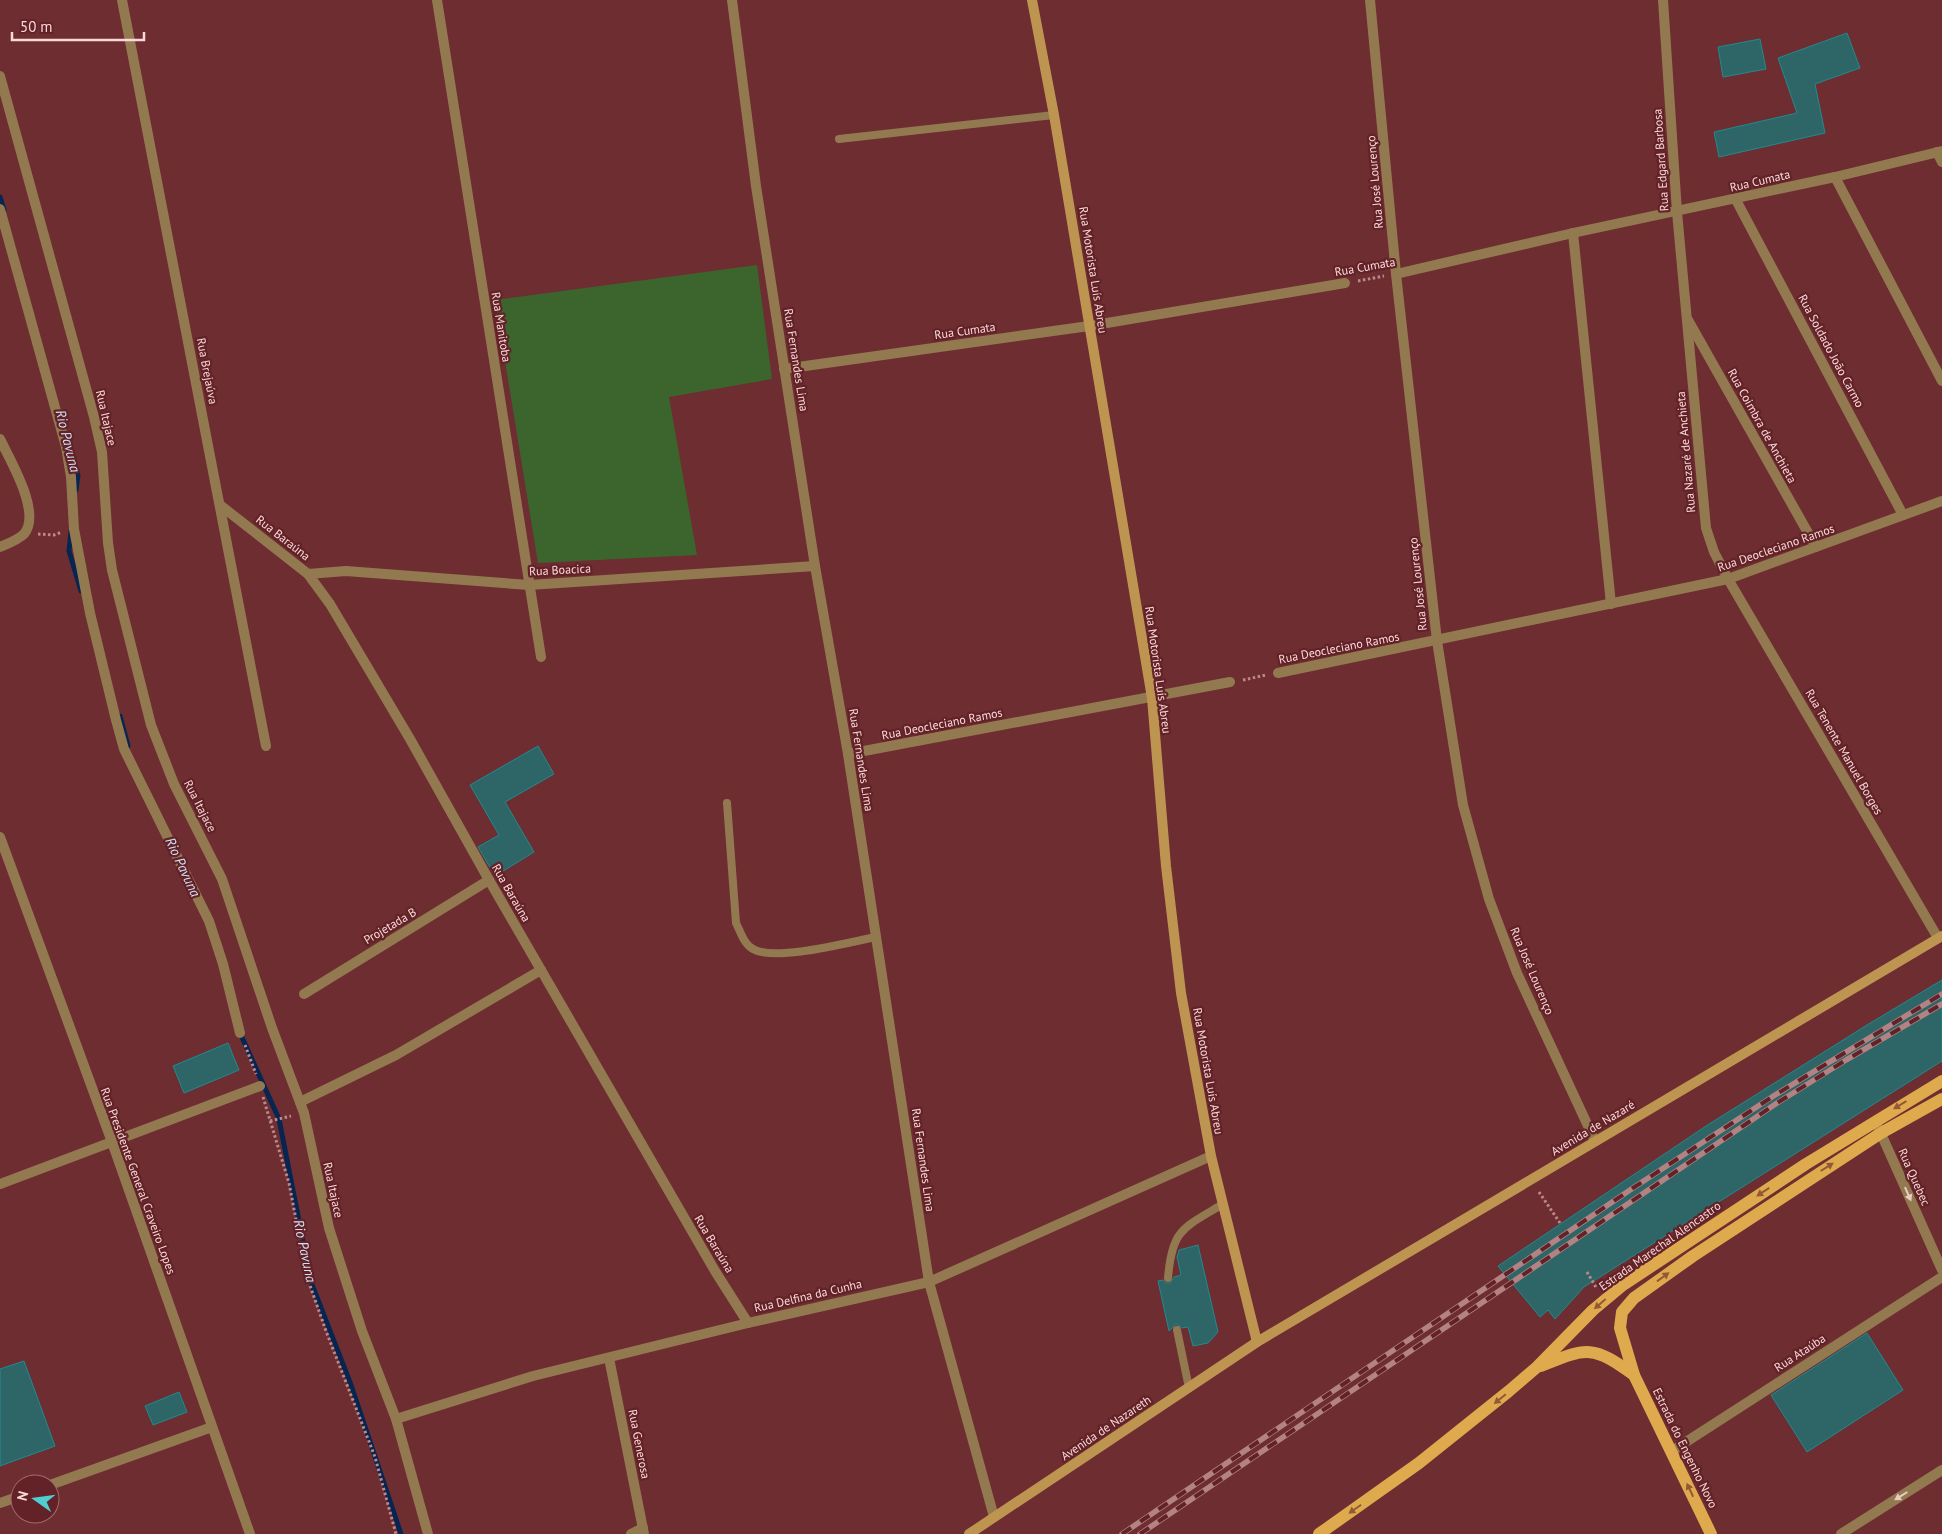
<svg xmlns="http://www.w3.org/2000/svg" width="1942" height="1534" viewBox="0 0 1942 1534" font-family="'PT Sans',sans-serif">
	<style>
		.park { fill: #3b652d }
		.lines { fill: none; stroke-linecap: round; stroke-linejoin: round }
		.stream { stroke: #072551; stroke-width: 5 }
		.building { fill: #2e6668; stroke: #1e8b8f }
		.path { stroke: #ba8a8b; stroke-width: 3; stroke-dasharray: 2.5 2.5; stroke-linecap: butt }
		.service { stroke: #937950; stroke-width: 8 }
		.minor { stroke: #937950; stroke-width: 10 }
		.secondary { stroke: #be9550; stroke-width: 10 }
		.primary { stroke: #dfaa4e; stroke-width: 12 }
		.rail-casing { stroke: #b38283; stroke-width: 5.5 }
		.rail { stroke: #622227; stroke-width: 4; stroke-dasharray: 11; stroke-linecap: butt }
		.oneway { fill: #945837 }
		.oneway2 { fill: #ebcbc4 }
		.labels { text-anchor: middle; stroke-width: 4.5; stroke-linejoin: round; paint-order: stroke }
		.street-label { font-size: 12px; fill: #fad9d8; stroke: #622227 }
		.water-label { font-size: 14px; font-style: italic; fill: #d0dff6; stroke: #622227 }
	</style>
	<rect width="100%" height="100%" fill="#6e2d31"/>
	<polygon class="park" points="757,265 772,379 669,397 697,555 538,563 495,300"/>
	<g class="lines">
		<g class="stream">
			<polyline points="0,197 4,210"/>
			<polyline points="71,452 78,475 76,490"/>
			<polyline points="71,531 69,551 81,591"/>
			<polyline points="120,716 128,746"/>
			<polyline points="240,1033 279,1119 311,1282 351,1385 401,1534"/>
		</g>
	</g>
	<g class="building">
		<polygon points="1847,33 1860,68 1815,84 1825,133 1719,157 1714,132 1797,113 1778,58"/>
		<polygon points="1760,39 1766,69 1723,77 1718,47"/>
		<polygon points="538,746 554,774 505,802 534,852 495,876 478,847 499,835 470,785"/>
		<polygon points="1942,980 1942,1061 1584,1287 1555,1319 1548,1310 1540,1317 1498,1266 1706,1126 1867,1025"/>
		<polygon points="228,1043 239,1070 184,1093 173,1066"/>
		<polygon points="1198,1245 1218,1332 1208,1343 1193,1346 1188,1327 1182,1328 1176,1324 1169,1331 1158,1281 1163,1280 1165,1283 1170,1283 1174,1277 1181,1275 1177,1257 1179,1250"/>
		<polygon points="1867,1333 1903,1390 1807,1452 1771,1395"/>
		<polygon points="24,1361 55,1446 0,1466 0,1369"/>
		<polygon points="179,1392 187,1412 153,1425 145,1406"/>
	</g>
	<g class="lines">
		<g class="path">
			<polyline points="1358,281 1384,276"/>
			<polyline points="38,534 54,535 62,532"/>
			<polyline points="1243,680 1266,675"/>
			<polyline points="245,1045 256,1074"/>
			<polyline points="263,1097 289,1183 307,1277 326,1331 375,1457 396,1534"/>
			<polyline points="270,1121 291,1116"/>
			<polyline points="1539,1192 1560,1223"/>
			<polyline points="1587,1272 1597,1289"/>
		</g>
		<g class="service">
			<polyline points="839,139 1054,115"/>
			<path d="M727,803L736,923C741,933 744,944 753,949C775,962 850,942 876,937"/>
			<path d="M1168,1278C1172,1229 1183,1228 1223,1204"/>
			<polyline points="1177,1330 1189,1388"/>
		</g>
		<g class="minor">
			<polyline points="122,0 266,746"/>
			<polyline points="437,0 541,657"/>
			<polyline points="732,0 756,186 815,566 848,754 929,1282 994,1517"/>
			<polyline points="1370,0 1396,274 1437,641 1463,805 1489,899 1517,973 1595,1141"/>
			<polyline points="1663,0 1677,212 1706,528 1714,552 1728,579 1938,938"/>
			<polyline points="0,76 94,417 102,452 108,543 112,570 151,725 174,784 222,879 272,1028 304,1113 329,1228 362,1331 396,1419 428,1534"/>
			<polyline points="1937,152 1942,162"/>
			<polyline points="1835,177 1942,381"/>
			<polyline points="1736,200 1903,515"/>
			<polyline points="0,209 66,447 71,477 74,529 90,613 116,720 124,749 209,921 223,964 240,1033"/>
			<polyline points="1573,233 1611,604"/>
			<polyline points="1396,274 1573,233 1835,177 1942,151"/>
			<polyline points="1688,320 1816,547"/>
			<polyline points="784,369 1089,326 1345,283"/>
			<path d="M0,439C10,460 42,513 24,534C18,540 7,544 0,547"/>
			<polyline points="220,505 308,574 330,604 410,739 489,880 715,1271 748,1323"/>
			<polyline points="308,574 346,571 529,585 815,566"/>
			<polyline points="1278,673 1728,579 1942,501"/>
			<polyline points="848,754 1230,682"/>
			<polyline points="0,837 112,1142 250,1534"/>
			<polyline points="304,994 489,880"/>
			<polyline points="300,1102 396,1055 541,970"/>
			<polyline points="1878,1127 1942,1270"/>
			<polyline points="0,1184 260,1086"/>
			<polyline points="609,1358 644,1534"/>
			<polyline points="396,1419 533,1376 748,1323 929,1282 1211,1156"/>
			<polyline points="1672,1451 1942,1277"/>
			<polyline points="50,1485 212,1427"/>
			<polyline points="0,1503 20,1496"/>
			<polyline points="631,1534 643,1528"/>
			<polyline points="1841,1534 1942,1470"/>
		</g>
		<g class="secondary">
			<polyline points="1032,0 1054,115 1152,698 1166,866 1181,993 1211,1156 1257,1342"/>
			<polyline points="969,1534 1257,1342 1942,936"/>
		</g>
		<g class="primary">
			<path d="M1541,1366C1586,1348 1592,1344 1634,1375"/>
			<polyline points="1319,1534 1419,1463 1509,1391 1537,1367 1593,1310 1623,1285 1806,1164 1942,1081"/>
			<polyline points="1711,1534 1634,1375 1620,1328 1622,1312 1634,1298 1693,1256 1881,1133 1942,1099"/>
		</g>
		<g class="rail-casing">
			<g id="rail">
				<polyline points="1122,1534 1633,1188 1775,1095 1942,994"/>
				<polyline points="1140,1534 1777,1103 1846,1060 1942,1004"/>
			</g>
		</g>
		<use href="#rail" class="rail"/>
	</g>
	<defs><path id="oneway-solid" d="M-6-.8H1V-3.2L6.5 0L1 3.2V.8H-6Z" transform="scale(1.25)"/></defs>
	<g class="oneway">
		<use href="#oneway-solid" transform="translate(1900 1105) rotate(149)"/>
		<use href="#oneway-solid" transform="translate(1827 1167) rotate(-32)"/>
		<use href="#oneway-solid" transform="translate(1763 1192) rotate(147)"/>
		<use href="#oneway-solid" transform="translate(1663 1277) rotate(-36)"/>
		<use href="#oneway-solid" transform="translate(1600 1304) rotate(139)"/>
		<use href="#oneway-solid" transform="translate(1500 1399) rotate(141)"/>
		<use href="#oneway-solid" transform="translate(1690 1490) rotate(-115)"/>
		<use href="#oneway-solid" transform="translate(1355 1509) rotate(145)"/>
	</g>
	<g class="oneway2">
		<use href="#oneway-solid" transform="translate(1908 1194) rotate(66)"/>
		<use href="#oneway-solid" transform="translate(1901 1496) rotate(148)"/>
	</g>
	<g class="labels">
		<g class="street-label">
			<text transform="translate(1661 160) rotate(-94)" y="4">Rua Edgard Barbosa</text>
			<text transform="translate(1760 181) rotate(-13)" y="4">Rua Cumata</text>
			<text transform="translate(1375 182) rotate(-95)" y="4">Rua José Lourenço</text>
			<text transform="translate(1365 267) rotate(-10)" y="4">Rua Cumata</text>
			<text transform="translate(1093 270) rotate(81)" y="4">Rua Motorista Luís Abreu</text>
			<text transform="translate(501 327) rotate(81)" y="4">Rua Manitoba</text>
			<text transform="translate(965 331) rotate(-8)" y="4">Rua Cumata</text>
			<text transform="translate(1831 351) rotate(62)" y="4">Rua Soldado João Carmo</text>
			<text transform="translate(796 360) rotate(81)" y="4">Rua Fernandes Lima</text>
			<text transform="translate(207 371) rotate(79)" y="4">Rua Brejaúva</text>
			<text transform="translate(106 418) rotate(77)" y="4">Rua Itajace</text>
			<text transform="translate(1762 426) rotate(61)" y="4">Rua Coimbra de Anchieta</text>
			<text transform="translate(1686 452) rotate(-95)" y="4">Rua Nazaré de Anchieta</text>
			<text transform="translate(283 538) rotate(38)" y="4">Rua Baraúna</text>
			<text transform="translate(1776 548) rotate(-19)" y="4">Rua Deocleciano Ramos</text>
			<text transform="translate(560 570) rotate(-3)" y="4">Rua Boacica</text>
			<text transform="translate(1418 584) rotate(-96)" y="4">Rua José Lourenço</text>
			<text transform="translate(1339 648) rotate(-11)" y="4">Rua Deocleciano Ramos</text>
			<text transform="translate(1158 670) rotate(82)" y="4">Rua Motorista Luís Abreu</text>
			<text transform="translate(942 724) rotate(-11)" y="4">Rua Deocleciano Ramos</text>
			<text transform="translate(1844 752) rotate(60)" y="4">Rua Tenente Manuel Borges</text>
			<text transform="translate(861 760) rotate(81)" y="4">Rua Fernandes Lima</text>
			<text transform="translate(200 806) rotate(63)" y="4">Rua Itajace</text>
			<text transform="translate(511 893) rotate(60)" y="4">Rua Baraúna</text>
			<text transform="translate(390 926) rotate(-31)" y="4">Projetada B</text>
			<text transform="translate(1532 971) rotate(67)" y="4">Rua José Lourenço</text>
			<text transform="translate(1208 1071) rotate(80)" y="4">Rua Motorista Luís Abreu</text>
			<text transform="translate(1593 1128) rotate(-31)" y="4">Avenida de Nazaré</text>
			<text transform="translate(923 1160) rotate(82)" y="4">Rua Fernandes Lima</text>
			<text transform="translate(1914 1177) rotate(66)" y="4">Rua Quebec</text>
			<text transform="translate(138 1181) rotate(70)" y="4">Rua Presidente General Craveiro Lopes</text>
			<text transform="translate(333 1190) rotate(78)" y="4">Rua Itajace</text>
			<text transform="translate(714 1244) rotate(59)" y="4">Rua Baraúna</text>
			<text transform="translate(1660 1246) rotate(-35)" y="4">Estrada Marechal Alencastro</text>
			<text transform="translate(808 1296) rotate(-13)" y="4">Rua Delfina da Cunha</text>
			<text transform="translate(1800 1353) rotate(-33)" y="4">Rua Ataúba</text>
			<text transform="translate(1106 1428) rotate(-34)" y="4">Avenida de Nazareth</text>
			<text transform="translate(639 1444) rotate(79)" y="4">Rua Generosa</text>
			<text transform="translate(1685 1448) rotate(64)" y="4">Estrada do Engenho Novo</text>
		</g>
		<g class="water-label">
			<text transform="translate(68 441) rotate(76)" y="5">Rio Pavuna</text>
			<text transform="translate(183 867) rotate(65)" y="5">Rio Pavuna</text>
			<text transform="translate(305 1251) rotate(78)" y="5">Rio Pavuna</text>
		</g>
	</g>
	<g transform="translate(35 1499) rotate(284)"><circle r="24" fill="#622227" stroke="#9f6b6e"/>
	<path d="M0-4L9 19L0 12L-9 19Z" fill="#51ccd1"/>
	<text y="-8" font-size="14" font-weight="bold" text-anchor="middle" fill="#fad9d8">N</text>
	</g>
	<path d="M12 32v8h132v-8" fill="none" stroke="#fad9d8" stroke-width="2.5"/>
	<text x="20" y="32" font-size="15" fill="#fad9d8" stroke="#622227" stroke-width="4" paint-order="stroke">50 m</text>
</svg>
